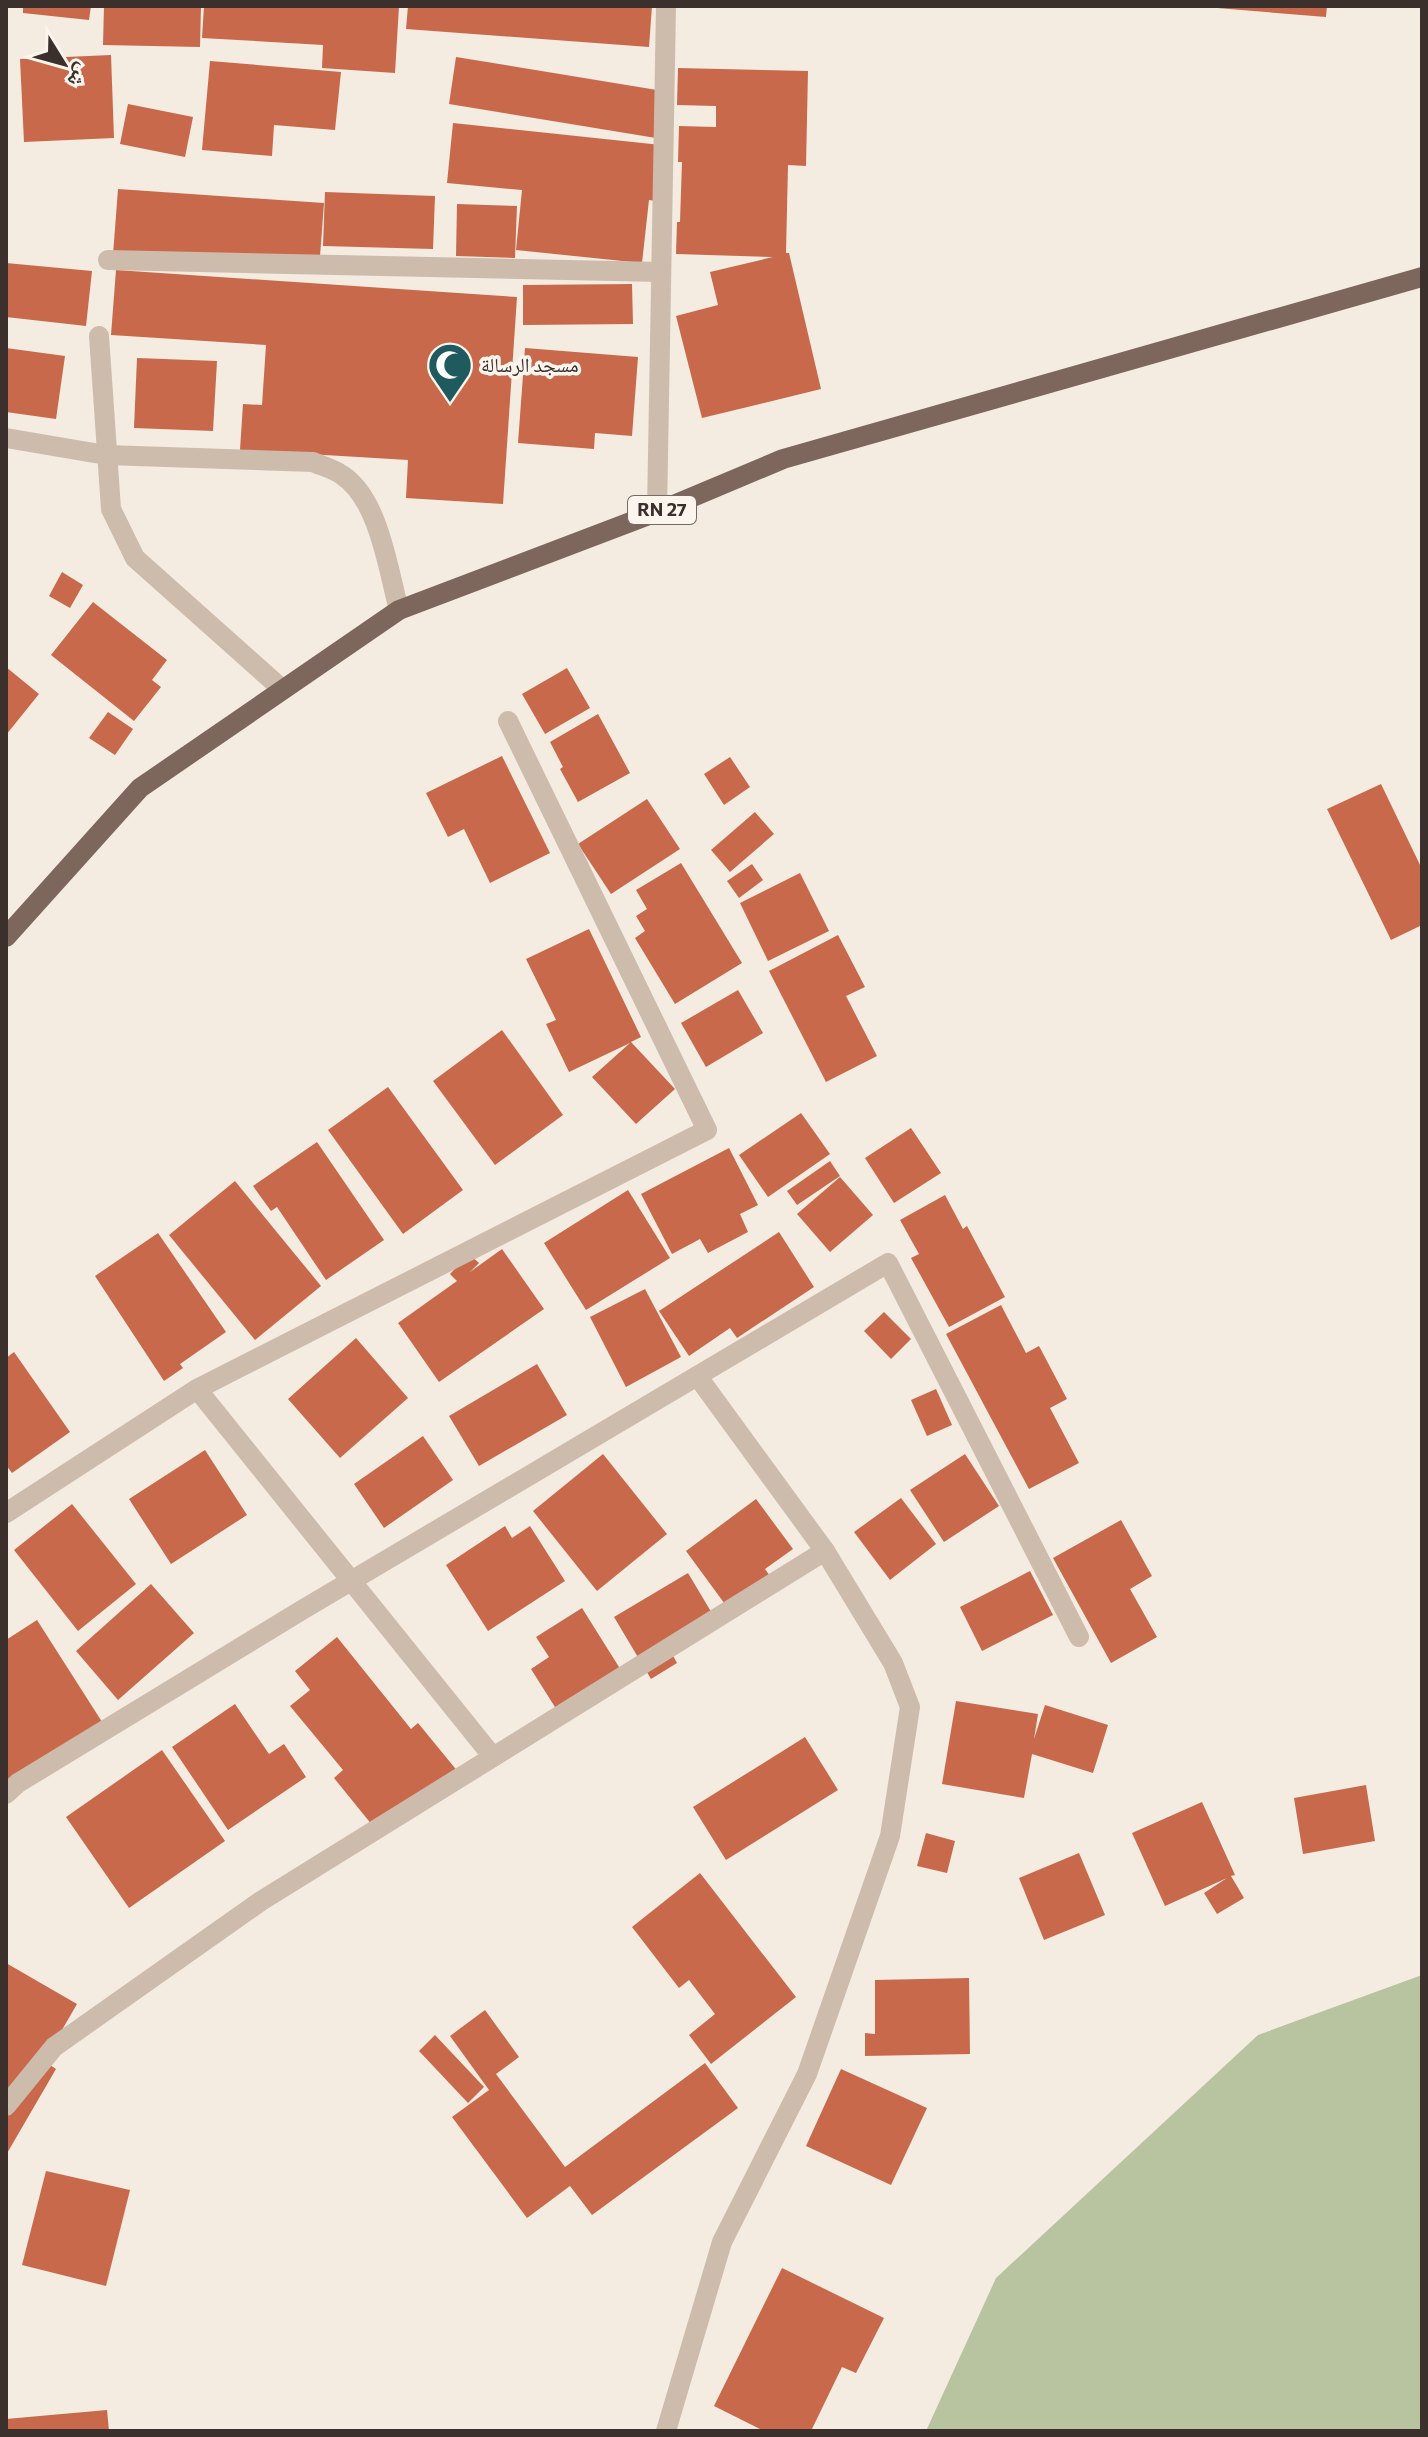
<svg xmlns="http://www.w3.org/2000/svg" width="1428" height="2437" viewBox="0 0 1428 2437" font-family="Commissioner,'Noto Naskh Arabic',sans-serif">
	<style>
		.green { fill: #b8c4a0 }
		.building { fill: #c8694b }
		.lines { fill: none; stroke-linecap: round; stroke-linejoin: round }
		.minor { stroke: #cdbbac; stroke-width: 20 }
		.major { stroke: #7d675c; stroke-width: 20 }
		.labels { text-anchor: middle; stroke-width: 7; stroke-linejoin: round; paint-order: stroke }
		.shield { fill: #fbf5ee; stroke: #756b66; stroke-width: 2 }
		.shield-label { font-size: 18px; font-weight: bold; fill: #3b302b }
		.poi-label { font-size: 20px; fill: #3b302b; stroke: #fbf5ee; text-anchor: start }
	</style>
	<rect width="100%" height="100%" fill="#f4ebe1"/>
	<polygon class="green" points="1422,1975 1422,2431 926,2431 996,2278 1258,2035"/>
	<g class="building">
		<polygon points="23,6 91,6 89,20 23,13"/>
		<polygon points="104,6 201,6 200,47 103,45"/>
		<polygon points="204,6 399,6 395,73 322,68 323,45 202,38"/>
		<polygon points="408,6 652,6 649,47 406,29"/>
		<polygon points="1217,6 1327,6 1326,17 1217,8"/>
		<polygon points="111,55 114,138 24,142 20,59"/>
		<polygon points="456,57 663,91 656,138 449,104"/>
		<polygon points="210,61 341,72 335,130 274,125 272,156 202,150"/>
		<polygon points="678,68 808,71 806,166 788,165 786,253 789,253 821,389 702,418 676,316 718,305 710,272 773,257 676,254 677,222 680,222 682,162 678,162 679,126 716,127 716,106 677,105"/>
		<polygon points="128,104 193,117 185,157 120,144"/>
		<polygon points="453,123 661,145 656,201 649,200 642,263 516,250 522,190 447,183"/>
		<polygon points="118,189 324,203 319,270 113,255"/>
		<polygon points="325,192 435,196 433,249 323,246"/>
		<polygon points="457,204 517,206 515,258 456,256"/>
		<polygon points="6,263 92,271 86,326 6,317"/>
		<polygon points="116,270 517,297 503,504 406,498 408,460 240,450 243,404 262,405 266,345 111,335"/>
		<polygon points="632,284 633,324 523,325 523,285"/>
		<polygon points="6,348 65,356 56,419 6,412"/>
		<polygon points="525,348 638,357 632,436 595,433 594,449 518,443"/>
		<polygon points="137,358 217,361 213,431 134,428"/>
		<polygon points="62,572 83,585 70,608 49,596"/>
		<polygon points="93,602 167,660 152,680 161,687 134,721 51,655"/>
		<polygon points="6,667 39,694 6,735"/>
		<polygon points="567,668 590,708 545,734 522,694"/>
		<polygon points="108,712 133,729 115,755 89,738"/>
		<polygon points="598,714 630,773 578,802 560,769 563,767 550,742"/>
		<polygon points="502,756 550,853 490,883 464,829 448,837 426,793"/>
		<polygon points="730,757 750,787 724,805 704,774"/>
		<polygon points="1381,784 1422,869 1422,925 1391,940 1327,809"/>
		<polygon points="647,799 680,849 611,894 578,844"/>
		<polygon points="755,812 774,834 730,872 711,850"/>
		<polygon points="681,863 742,963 675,1004 635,938 645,931 636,916 647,909 636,890"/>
		<polygon points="752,864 763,880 739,898 727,881"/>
		<polygon points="800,873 829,931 768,961 740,903"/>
		<polygon points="589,929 641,1037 631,1042 675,1089 636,1124 592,1077 630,1043 569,1072 546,1024 556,1020 526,959"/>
		<polygon points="838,935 865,987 846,996 877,1056 826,1082 769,971"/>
		<polygon points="738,990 763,1033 706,1067 681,1023"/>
		<polygon points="502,1030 563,1115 495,1165 433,1081"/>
		<polygon points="388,1087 463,1190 403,1234 328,1130"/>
		<polygon points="801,1113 830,1154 768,1197 739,1155"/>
		<polygon points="911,1128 941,1173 894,1203 865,1158"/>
		<polygon points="317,1142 384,1240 326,1280 277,1207 271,1211 253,1186"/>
		<polygon points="729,1148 758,1205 740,1214 748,1232 708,1253 700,1239 672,1254 641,1194"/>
		<polygon points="830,1161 840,1176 797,1205 787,1191"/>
		<polygon points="840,1177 873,1215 830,1252 797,1214"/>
		<polygon points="235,1181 321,1286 255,1340 169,1235"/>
		<polygon points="628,1190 670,1258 586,1310 544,1243"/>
		<polygon points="945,1195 963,1229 967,1226 1005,1297 949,1327 911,1258 919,1254 900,1220"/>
		<polygon points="779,1232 814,1287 737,1338 730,1328 689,1356 659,1311"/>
		<polygon points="158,1233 226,1332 180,1364 183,1368 164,1381 95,1276"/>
		<polygon points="502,1249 544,1309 439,1382 398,1323 457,1281 450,1274 469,1254 479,1263 470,1272"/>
		<polygon points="645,1289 681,1357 626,1387 590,1317"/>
		<polygon points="1001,1305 1026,1353 1039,1346 1067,1399 1050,1408 1079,1463 1029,1489 946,1334"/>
		<polygon points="884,1312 911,1339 891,1359 864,1331"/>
		<polygon points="356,1338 408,1398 340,1458 288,1399"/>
		<polygon points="14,1352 70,1432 12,1473 6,1465 6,1358"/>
		<polygon points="537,1364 567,1415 479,1466 449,1416"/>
		<polygon points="936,1389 952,1425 927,1436 911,1400"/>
		<polygon points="423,1436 453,1480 384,1528 354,1484"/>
		<polygon points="205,1450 247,1515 171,1564 129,1499"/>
		<polygon points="603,1454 667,1534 597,1591 533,1511"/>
		<polygon points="965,1454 999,1506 944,1542 910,1490"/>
		<polygon points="901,1498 936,1544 890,1580 854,1532"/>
		<polygon points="756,1499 793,1549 765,1569 772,1579 730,1611 686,1551"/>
		<polygon points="72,1504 136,1584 78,1631 14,1550"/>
		<polygon points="1121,1520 1152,1576 1130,1589 1157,1637 1111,1663 1053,1558"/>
		<polygon points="505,1526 512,1538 530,1526 565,1581 488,1631 446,1565"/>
		<polygon points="1030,1571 1053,1615 982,1651 960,1607"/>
		<polygon points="688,1573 719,1625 672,1654 677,1663 651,1679 614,1617"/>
		<polygon points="151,1584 194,1633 118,1700 76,1651"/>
		<polygon points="582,1608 624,1675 560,1715 531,1669 549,1657 536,1637"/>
		<polygon points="37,1620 104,1725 6,1789 6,1640"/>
		<polygon points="337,1637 411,1729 418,1723 459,1773 381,1836 334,1778 343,1770 290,1706 310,1690 295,1671"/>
		<polygon points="956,1701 1038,1714 1034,1739 1045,1705 1108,1725 1093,1773 1032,1754 1024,1798 942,1784"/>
		<polygon points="235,1704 269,1754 284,1744 306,1777 228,1830 172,1747"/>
		<polygon points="805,1737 838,1790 726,1860 693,1807"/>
		<polygon points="162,1750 225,1841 129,1908 66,1817"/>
		<polygon points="1366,1785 1375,1841 1303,1854 1294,1798"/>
		<polygon points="1202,1802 1235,1875 1231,1876 1244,1898 1217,1914 1204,1893 1227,1878 1165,1906 1132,1833"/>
		<polygon points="926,1833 955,1841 947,1873 917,1866"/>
		<polygon points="1079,1853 1105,1915 1044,1940 1019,1878"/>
		<polygon points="700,1873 796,1997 711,2064 689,2035 715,2014 689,1980 679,1988 632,1927"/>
		<polygon points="6,1963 77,2004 44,2061 56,2069 6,2155"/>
		<polygon points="969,1978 970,2054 865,2056 865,2033 875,2034 875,1980"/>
		<polygon points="485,2010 519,2057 496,2074 565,2167 705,2063 738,2108 592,2215 570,2186 527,2218 452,2117 489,2090 450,2036"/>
		<polygon points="435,2035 484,2087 468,2103 419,2051"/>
		<polygon points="841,2069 927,2108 891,2185 806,2146"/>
		<polygon points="46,2171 130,2190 106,2286 22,2265"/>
		<polygon points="782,2268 884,2318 856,2373 842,2367 811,2431 764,2431 714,2406"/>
		<polygon points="107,2410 109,2431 6,2431 6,2419"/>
	</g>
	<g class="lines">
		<g class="minor">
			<polyline points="108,260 661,272"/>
			<polyline points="99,336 111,509 135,558 282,689"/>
			<path d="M6,438L106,455L313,462C322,466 334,469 342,475C379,499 388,569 399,610"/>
			<polyline points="657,512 666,6"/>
			<polyline points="197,1389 493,1757"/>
			<polyline points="6,1513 197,1389 707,1130 508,721"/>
			<polyline points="6,1794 18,1783 302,1610 888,1263 1079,1637"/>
			<polyline points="6,2106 54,2047 261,1901 825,1551"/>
			<polyline points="666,2431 722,2242 807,2074 890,1836 910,1707 893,1663 825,1551 698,1377"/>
		</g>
		<polyline class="major" points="6,937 140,788 399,610 657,512 783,459 1422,277"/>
	</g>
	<defs>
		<g id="mosque-pin" transform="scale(2.3)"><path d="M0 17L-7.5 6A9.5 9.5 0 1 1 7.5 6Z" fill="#1f5a5e" stroke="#fbf5ee"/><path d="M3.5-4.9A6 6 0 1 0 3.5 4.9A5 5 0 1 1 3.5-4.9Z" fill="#fff"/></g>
	</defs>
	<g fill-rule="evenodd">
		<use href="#mosque-pin" x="450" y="365"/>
	</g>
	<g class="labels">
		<rect class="shield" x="628" y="496" width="68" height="28" rx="6"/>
		<g class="shield-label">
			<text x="662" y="516">RN 27</text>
		</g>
		<g class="poi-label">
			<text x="481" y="372">مسجد الرسالة</text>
		</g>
	</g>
	<rect width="1428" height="2437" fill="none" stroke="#3b302b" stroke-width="16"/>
	<g transform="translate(64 64) rotate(127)" stroke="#fbf5ee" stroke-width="6" paint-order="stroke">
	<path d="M0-6L14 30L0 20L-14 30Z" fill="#3b302b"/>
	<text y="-12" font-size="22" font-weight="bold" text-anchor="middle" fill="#3b302b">ش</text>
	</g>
</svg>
